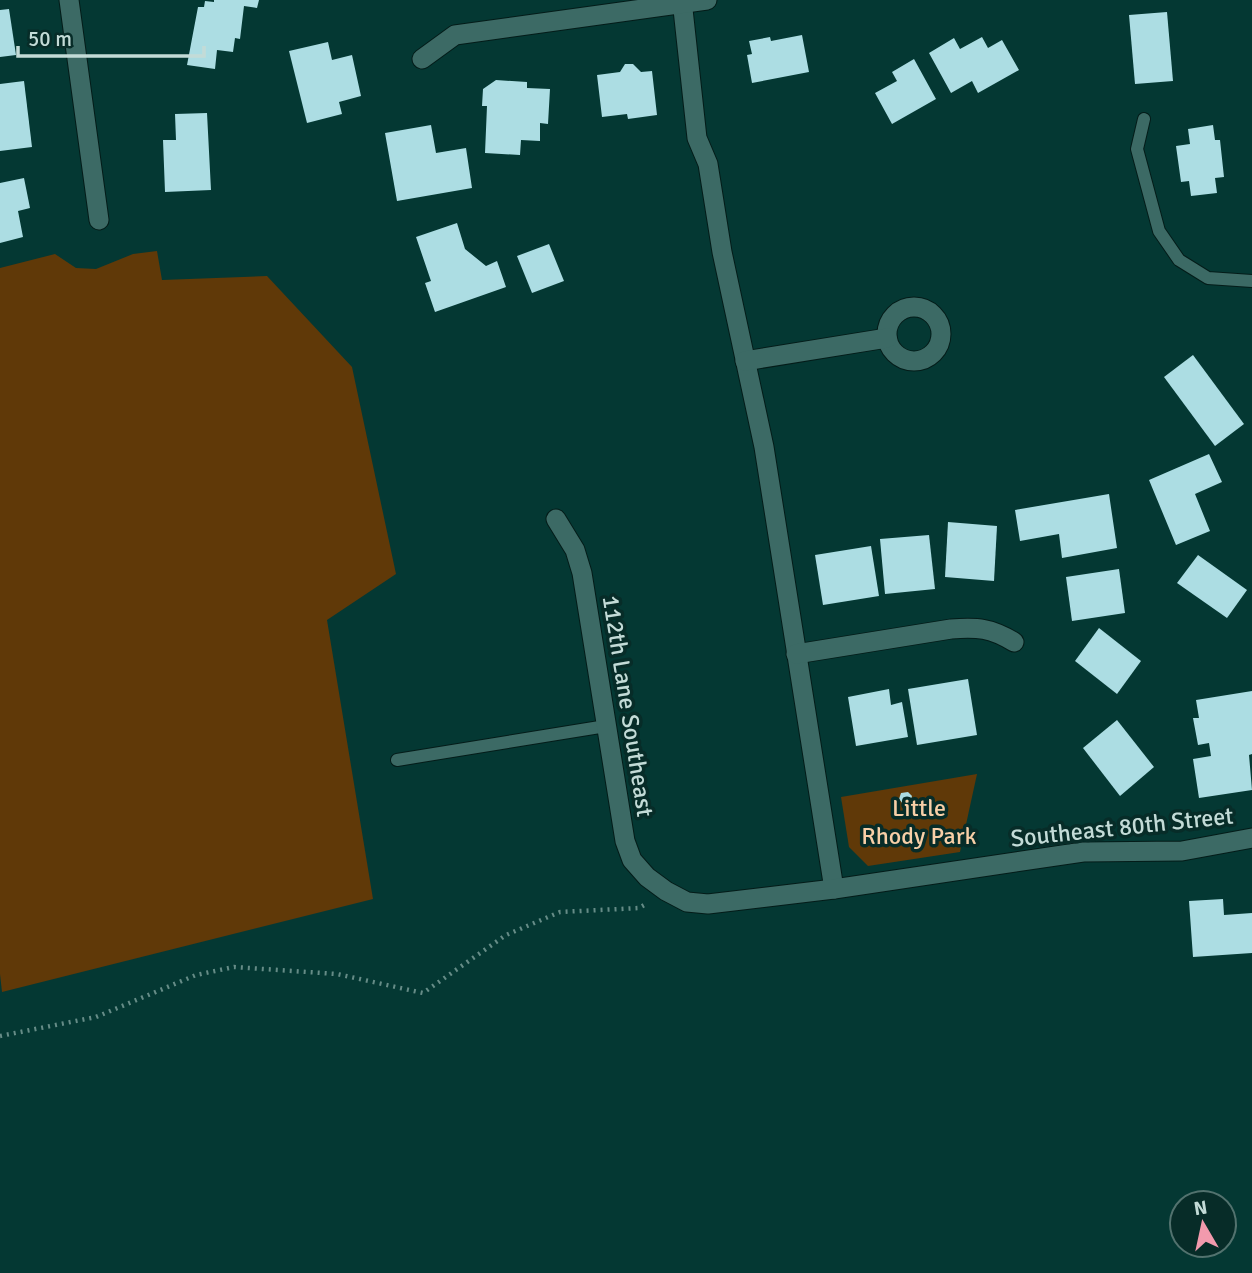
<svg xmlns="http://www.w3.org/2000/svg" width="1252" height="1273" viewBox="0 0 1252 1273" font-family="Signika,sans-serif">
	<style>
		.green { fill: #603908 }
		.building { fill: #acdde3 }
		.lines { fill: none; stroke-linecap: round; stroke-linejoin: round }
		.service-casing { stroke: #041c19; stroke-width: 14 }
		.minor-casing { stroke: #041c19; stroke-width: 21 }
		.path { stroke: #668c87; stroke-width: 4.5; stroke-dasharray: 2 5; stroke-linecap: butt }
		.service { stroke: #3c6a65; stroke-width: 12 }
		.minor { stroke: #3c6a65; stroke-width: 19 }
		.labels { text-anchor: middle; stroke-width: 7; stroke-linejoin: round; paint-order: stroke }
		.street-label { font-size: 24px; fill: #c3dbd7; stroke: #072c28 }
		.park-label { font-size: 24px; fill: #f8cfa7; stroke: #072c28 }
	</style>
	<rect width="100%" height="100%" fill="#043833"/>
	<g class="green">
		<polygon points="157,251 162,280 267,276 352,367 396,574 327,620 373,899 2,992 0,974 0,268 55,254 76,268 96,269 133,254"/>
		<polygon points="977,774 960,852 868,866 849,847 841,797"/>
	</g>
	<g class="building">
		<polygon points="214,0 259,0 257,8 244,6 240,39 235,38 233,52 217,50 215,69 187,65 198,7 204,7 205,1 214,2"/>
		<polygon points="9,9 16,55 0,57 0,10"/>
		<polygon points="1167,12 1173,81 1135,84 1129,15"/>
		<polygon points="802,35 809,72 752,83 747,55 752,54 749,41 770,37 771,41"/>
		<polygon points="982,37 988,48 1002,40 1019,70 978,93 972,81 951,93 929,53 954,38 960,49"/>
		<polygon points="328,42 332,60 352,55 361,96 339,102 342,114 307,123 289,51"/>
		<polygon points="914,59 936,99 892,124 875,93 897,81 892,72"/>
		<polygon points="625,64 633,64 641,72 652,71 657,115 628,119 627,114 602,117 597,75 620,72"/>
		<polygon points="496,80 527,82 527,88 550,89 548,124 540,123 540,141 521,140 520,155 485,153 487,106 482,106 483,89"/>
		<polygon points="24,81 32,147 0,151 0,84"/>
		<polygon points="207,113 211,190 165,192 163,140 176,140 175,114"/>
		<polygon points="431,125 436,153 466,148 472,188 397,201 385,133"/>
		<polygon points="1213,125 1215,140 1220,140 1224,177 1215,178 1217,193 1191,196 1189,181 1181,182 1176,146 1190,144 1188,129"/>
		<polygon points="24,178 30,208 18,211 23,237 0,243 0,183"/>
		<polygon points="457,223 465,249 486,266 497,261 506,287 435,312 425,283 431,281 416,237"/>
		<polygon points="549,244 564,281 532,293 517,256"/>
		<polygon points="1193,355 1244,424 1215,446 1164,377"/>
		<polygon points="1209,454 1222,482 1195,494 1210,531 1176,545 1149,480"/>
		<polygon points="1109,494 1117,548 1062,558 1059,534 1020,541 1015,510"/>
		<polygon points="948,522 997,526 994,581 945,577"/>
		<polygon points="929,535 935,589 885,594 880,539"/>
		<polygon points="871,546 879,596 823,605 815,555"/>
		<polygon points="1198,555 1247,590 1227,618 1177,583"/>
		<polygon points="1119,569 1125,613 1072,621 1066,577"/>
		<polygon points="1099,628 1141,661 1117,694 1075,661"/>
		<polygon points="968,679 977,735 917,745 908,689"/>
		<polygon points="889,689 891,705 902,702 908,737 856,746 848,697"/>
		<polygon points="1252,691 1252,754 1249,755 1252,790 1199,798 1193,759 1211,756 1209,743 1198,745 1193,718 1199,718 1196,700"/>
		<polygon points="1117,720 1154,767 1120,796 1083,748"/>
		<polygon points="908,792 912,796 910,803 903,804 899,799 901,793"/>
		<polygon points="1223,899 1224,915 1252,913 1252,953 1193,957 1189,901"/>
	</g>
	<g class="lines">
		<g class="service-casing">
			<g id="service">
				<polyline points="1144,119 1137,149 1159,231 1179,260 1208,278 1252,281"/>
				<polyline points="397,760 606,726"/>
			</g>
		</g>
		<g class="minor-casing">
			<g id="minor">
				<polyline points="69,0 99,220"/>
				<polyline points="682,0 697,138 708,164 722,252 764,447 834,889"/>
				<polyline points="422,59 455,35 707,0"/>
				<circle cx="914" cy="334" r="27"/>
				<polyline points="745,361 887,338"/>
				<polyline points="556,519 575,550 582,573 625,841 632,860 647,877 666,891 687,902 708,904 834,889 1083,852 1182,851 1252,838"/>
				<path d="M796,654L951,629C978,627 991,628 1014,642"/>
			</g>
		</g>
		<polyline class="path" points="0,1036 96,1017 196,975 234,967 337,974 423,993 506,935 560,912 639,908 648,903"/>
		<use href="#service" class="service"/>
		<use href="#minor" class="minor"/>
	</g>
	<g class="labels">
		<g class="street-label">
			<text transform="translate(628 706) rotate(81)" y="8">112th Lane Southeast</text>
			<text transform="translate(1122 827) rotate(-6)" y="8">Southeast 80th Street</text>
		</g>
		<g class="park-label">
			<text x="919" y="816">Little<tspan x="919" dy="28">Rhody Park</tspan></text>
		</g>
	</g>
	<g transform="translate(1203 1224) rotate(351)"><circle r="33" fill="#072c28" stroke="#52726e" stroke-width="2"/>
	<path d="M0-5L12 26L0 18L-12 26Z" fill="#f29aad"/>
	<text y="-10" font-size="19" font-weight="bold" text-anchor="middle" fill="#c3dbd7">N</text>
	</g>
	<path d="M18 46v10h186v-10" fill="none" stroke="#c3dbd7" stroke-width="3.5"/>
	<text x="28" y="46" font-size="21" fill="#c3dbd7" stroke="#072c28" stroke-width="5" paint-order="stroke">50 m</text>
</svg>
